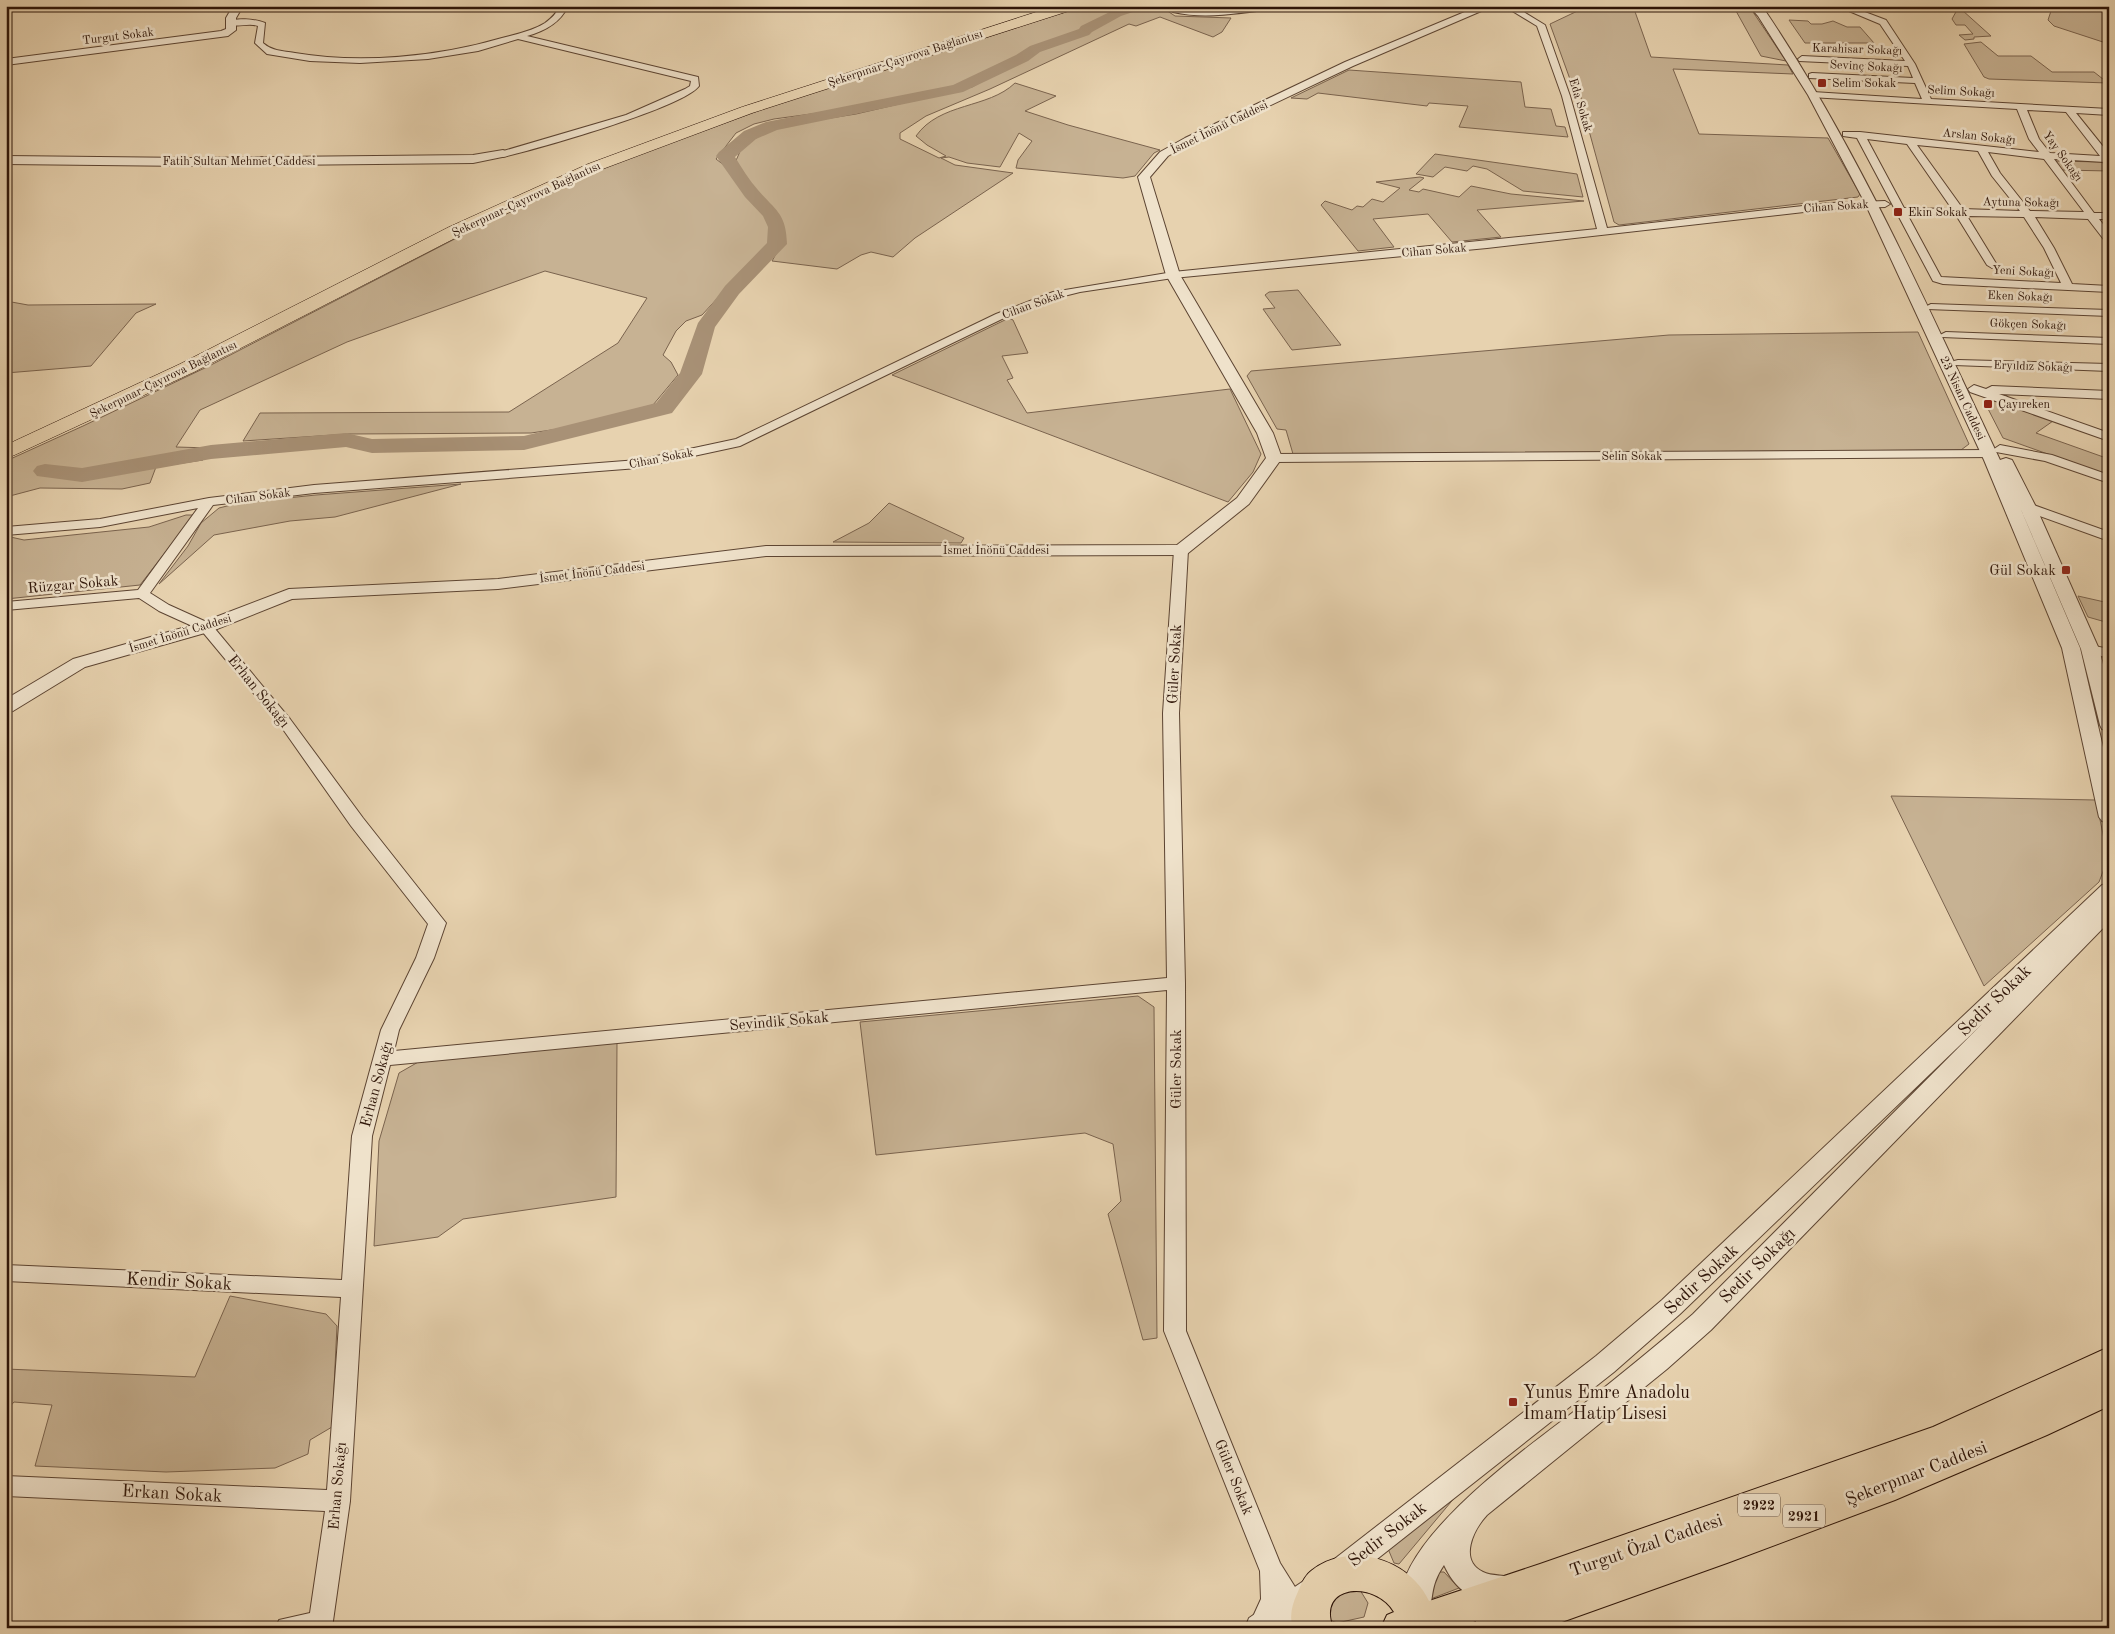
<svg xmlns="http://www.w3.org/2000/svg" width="2115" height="1634" viewBox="0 0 2115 1634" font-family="'Old Standard TT',serif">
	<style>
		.green { fill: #c7b293; stroke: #7a634e }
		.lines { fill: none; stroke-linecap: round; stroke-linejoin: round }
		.river { fill: #a89176; fill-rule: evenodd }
		.minor-casing { stroke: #5c4432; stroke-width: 2 }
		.tertiary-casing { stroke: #5c4432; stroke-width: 2 }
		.primary-casing { stroke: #2d1408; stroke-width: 2 }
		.motorway-casing { stroke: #2d1408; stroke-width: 1 }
		.minor { fill: #efe2cb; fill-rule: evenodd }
		.tertiary { fill: #efe2cb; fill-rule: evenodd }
		.primary { fill: #e7d2af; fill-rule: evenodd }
		.motorway { fill: #e7d2af; fill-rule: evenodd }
		.poi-dot { fill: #8f2418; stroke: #efe2cb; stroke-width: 2 }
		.labels { text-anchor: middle; stroke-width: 5; stroke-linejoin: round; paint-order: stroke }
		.far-street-label { font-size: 12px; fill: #2d1408; stroke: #efe2cb }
		.far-poi-label { font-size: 12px; fill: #2d1408; stroke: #efe2cb; text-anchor: start }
		.shield { fill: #efe2cb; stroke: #675242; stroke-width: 1 }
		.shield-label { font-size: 14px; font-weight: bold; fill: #2d1408 }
		.poi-label { font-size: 15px; fill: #2d1408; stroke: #efe2cb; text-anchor: end }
		.street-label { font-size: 15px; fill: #2d1408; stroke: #efe2cb }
		.near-street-label { font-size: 18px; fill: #2d1408; stroke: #efe2cb }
		.near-poi-label { font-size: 18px; fill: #2d1408; stroke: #efe2cb; text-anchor: start }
	</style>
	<rect width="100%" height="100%" fill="#e7d2af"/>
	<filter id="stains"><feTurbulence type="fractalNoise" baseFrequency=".004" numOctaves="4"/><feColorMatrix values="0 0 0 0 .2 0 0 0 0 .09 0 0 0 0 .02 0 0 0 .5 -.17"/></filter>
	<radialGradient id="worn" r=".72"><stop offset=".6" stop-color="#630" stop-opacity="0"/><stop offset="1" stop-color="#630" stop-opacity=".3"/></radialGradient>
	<g class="green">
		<path d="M1084,6H1134L1112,13L1079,32L1033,48L1010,62L957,87L848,109L774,119L754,124L736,133L716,159L729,169L759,208C772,218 773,230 771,245L734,280L702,315L686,321L676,331L663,355L671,362L678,375L653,405L558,429L531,433L349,434L243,441L260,413L509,412L618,343L647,298L545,271L347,342L200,410L176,447L211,448L203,460L156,467L150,483L122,489L40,488L6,497V461L83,426L209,366L476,228L570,182L634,156L769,107Z"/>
		<path d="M1144,6H1160L1175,16L1231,18L1222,32L1213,37L1160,17L1136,26L1129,24L990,89L926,116L900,133V139L939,158L946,156L927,145L916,136C940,102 988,109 1015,83L1056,96L1025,111L1068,125L1160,150L1154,153L1135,176L1123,178L1016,168L1018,160L1032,141L1019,133L1000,167L967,163L949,157L941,158L955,165L1013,173L915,238L893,257L871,252L861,255L837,269L772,261L784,240L777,212L756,195L734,165L742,147L767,131L805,122L856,114L972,87L1036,52L1087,33L1114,17Z"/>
		<polygon points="1588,6 1633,6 1651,57 1788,65 1793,74 1673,69 1699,134 1828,138 1860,194 1858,197 1619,225 1614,222 1588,127 1590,125 1580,95 1575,93 1550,24"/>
		<polygon points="1730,6 1747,6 1751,9 1786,61 1761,56 1736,11"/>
		<polygon points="2061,6 2109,6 2109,44 2054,26 2048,20 2051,11"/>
		<polygon points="1957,10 1962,10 1991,36 1974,37 1974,39 1965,40 1959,35 1973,34 1965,25 1956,25 1952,19"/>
		<polygon points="1789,20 1808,21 1811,24 1822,24 1833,21 1847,27 1860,27 1874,43 1805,43"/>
		<polygon points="1981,42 1998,56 2031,56 2052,72 2094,72 2108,83 1989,79 1984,77 1964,44"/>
		<polygon points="1349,70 1521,82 1525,107 1551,109 1556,126 1565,127 1568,137 1459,127 1468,106 1429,103 1427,106 1318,93 1307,99 1291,98"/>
		<polygon points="1435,154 1577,174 1583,197 1523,191 1487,169 1473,166 1467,171 1445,167 1433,177 1416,174"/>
		<polygon points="2055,161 2102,162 2109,171 2062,170"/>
		<polygon points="1420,177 1424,178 1409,190 1419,192 1423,189 1459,197 1471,186 1511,194 1584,201 1477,210 1501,237 1452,242 1428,214 1373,219 1394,247 1358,251 1321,205 1325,201 1352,210 1357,206 1363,207 1372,199 1383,202 1400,188 1376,182"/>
		<polygon points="1298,290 1341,345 1292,350 1263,309 1275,308 1265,295 1269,292"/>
		<polygon points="6,301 28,305 156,304 136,313 91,366 6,373"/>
		<polygon points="1009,318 1013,320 1028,353 1002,356 1013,378 1007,380 1027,413 1230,389 1261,454 1253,472 1228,502 892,375"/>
		<polygon points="1918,332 1969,444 1961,450 1293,454 1286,430 1277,429 1247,376 1251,371 1669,335"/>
		<polygon points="1989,399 2053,421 2036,433 2109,459 2109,476 2003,438 1985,403"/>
		<polygon points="461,484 335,517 290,521 214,535 159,584 188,546 201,523 219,508 239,503 316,495"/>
		<polygon points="889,503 964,538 961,543 833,542 869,523"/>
		<polygon points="186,515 194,515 140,585 6,599 6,536 24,540 149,527"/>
		<polygon points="2078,596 2109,603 2109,623 2088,617"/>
		<polygon points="1891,796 2096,800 2106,849 2107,861 2099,882 1984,986"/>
		<polygon points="1138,996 1154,1007 1157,1338 1143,1340 1108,1214 1121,1201 1113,1144 1085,1133 876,1155 860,1022"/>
		<polygon points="617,1043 616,1197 463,1219 438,1237 374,1246 379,1141 399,1073 420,1061"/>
		<polygon points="230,1296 326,1314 337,1326 332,1427 310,1440 308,1454 275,1468 166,1472 35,1466 52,1405 14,1402 6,1411 6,1369 195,1377"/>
		<polygon points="1456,1496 1399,1564 1394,1563 1386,1544"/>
		<polygon points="1438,1572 1444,1572 1459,1588 1428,1600"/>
		<polygon points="1360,1590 1368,1603 1364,1617 1337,1623 1330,1620 1322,1595"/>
	</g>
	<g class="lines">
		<path class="river" d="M1122,6H1144L1142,9L1121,16L1092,32L1089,35L1040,52L1028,61L963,92L777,130L756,139L735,157C742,168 749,180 758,190C776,211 786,213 787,244L739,294L715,327L702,374L672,413L524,450L372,453L346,447L211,459L82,482L37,476L33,471L37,466L45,464L82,468L211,445L346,433L372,439L524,436L656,403L680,373L698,323L725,286L767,243L768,227L763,216L745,197L716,156L719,152L744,131L766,122L953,85L1016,55L1030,46L1079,29L1081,26Z"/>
		<g class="minor-casing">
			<g id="minor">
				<path d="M560,6H568C560,23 545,31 527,36L698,77L699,86C683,108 536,149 503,157L498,154L500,152L626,115L685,89L690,86L691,81L518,39L478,51L428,59L360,63L310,61L267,54L255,43L258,26C248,22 235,29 226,23C235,17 255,19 265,23L263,43C272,51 283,51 295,53C360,64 438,57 502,38C517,34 532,31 545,23C552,18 556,14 560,6Z"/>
				<path d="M1174,6L1199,11L1254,6H1283L1279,8C1244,12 1208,20 1173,12Z"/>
				<polygon points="1317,6 1331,6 1327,8"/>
				<polygon points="1504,6 1514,6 1545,25 1570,96 1607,228 1830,203 1885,201 1890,204 1885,207 1830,209 1487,248 1173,278 1080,292 1056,298 1004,318 740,446 638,468 314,493 213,505 150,593 169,605 211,624 290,719 363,818 446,923 434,958 399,1030 394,1051 1167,978 1163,713 1174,550 1181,546 1186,547 1188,550 1179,713 1185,983 1186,1331 1280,1563 1310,1611 1307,1619 1298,1622 1289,1619 1282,1608 1272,1628 1254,1628 1251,1621 1261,1599 1260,1571 1164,1331 1167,990 390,1065 372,1136 350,1501 332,1628 276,1628 279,1620 310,1613 325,1511 6,1496 6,1476 327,1490 341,1297 6,1281 6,1265 342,1280 352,1136 381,1030 416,958 428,924 351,826 280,725 201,630 159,611 139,598 6,610 6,602 138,590 198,508 100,527 6,535 6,527 100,519 209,498 314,485 638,460 736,439 996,314 1053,292 1173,272 1597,229 1562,96 1537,26"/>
				<path d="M1837,6H1849L1886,20L1915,64L1931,99L2109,109V115L2076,113L2109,154V164L2105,162L2054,159L2094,213H2109V219H2099L2109,232V242L2105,241L2088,219L2035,217L2054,248L2072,284L2109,286V292L1943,284L1933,281L1857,138L1843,136V132H1860L2039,152L2029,139L2017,109L1810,97L1809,95L1813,92L1922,99L1915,83L1809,78V74L1812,73L1913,78L1908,66L1799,61L1798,59L1802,56L1905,61L1880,24ZM2027,110L2066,112L2100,156L2050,153L2039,139ZM1867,139L1907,144L1952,209L1904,208ZM1917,145L1978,151L1992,176L2020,211L1963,209ZM1988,152L2044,159L2084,212L2030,211L2000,173ZM1907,214L1956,215L1987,265L1992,268L1997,265L1967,216L2024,217L2044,248L2061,283L1941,277Z"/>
				<polygon points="1931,304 2109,310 2109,316 1927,309 1925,307"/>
				<polygon points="1946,332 2109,338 2109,344 1942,337 1940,335"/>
				<polygon points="1958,360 2109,364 2109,371 1954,365 1952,363 1954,361"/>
				<polygon points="1974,385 1986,389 1992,386 2109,391 2109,399 1999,394 2109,433 2109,441 1970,392 1968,389"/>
				<polygon points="2000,445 2052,455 2109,475 2109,483 2045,461 1996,452 1994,449"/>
				<polygon points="1990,450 1994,451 1996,454 1994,457 1274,462 1268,458 1274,454"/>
				<polygon points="2028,503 2109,532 2109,541 2023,510 2021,507"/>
				<polygon points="2090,645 2109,649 2109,658 2085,652 2083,649 2085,646"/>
			</g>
		</g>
		<g class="tertiary-casing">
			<g id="tertiary">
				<polygon points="233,6 243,6 236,18 236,30 228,36 6,65 6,59 221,31 226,29 226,18"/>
				<polygon points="1479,6 1493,6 1353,66 1193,142 1168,156 1150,177 1180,275 1273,433 1282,458 1249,504 1187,554 1181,555 766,556 498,589 292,599 212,631 85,667 13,711 6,713 6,699 73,659 200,623 289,589 498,579 766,546 1177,545 1237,498 1266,458 1257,433 1166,275 1138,177 1160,152 1185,138 1345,62"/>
				<path d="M1749,6H1760L1766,12C1860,152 1928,308 2000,460L2006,458L2012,460L2036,507L2099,649L2109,687V731L2102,729L2100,725L2081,649L2019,505L2080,648L2109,773V823L2102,821L2099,817L2062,648L1984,460L1865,203L1808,95L1758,16Z"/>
				<polygon points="503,150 507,152 509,154 507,156 473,163 191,166 6,164 6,156 191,158 473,155"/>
				<path d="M2109,883V922L1711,1330L1667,1369L1487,1515C1474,1529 1458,1560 1483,1572C1493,1577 1504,1574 1514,1578L1519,1588L1514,1598C1483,1610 1457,1594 1444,1565C1428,1588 1435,1600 1426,1621L1415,1625L1404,1621C1373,1552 1535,1443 1581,1406C1619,1376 1656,1346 1693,1314L1982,1024L1680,1314L1614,1372L1348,1582L1338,1586L1328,1582L1323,1573L1328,1564L1596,1356L1662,1300L2102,885Z"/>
				<polygon points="1315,1576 1325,1580 1330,1590 1325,1600 1285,1628 1245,1628 1249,1618 1305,1580"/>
			</g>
		</g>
		<g class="primary-casing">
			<path id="primary" d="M2109,1347V1406L2047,1435L1895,1500L1727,1563L1545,1628H1473L1476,1621L1456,1628H1381L1387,1615L1394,1612C1375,1580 1316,1584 1333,1628H1293C1289,1616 1292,1605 1297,1594C1300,1587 1304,1576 1311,1571C1348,1541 1409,1558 1429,1601L1540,1564L1933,1427Z"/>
		</g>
		<g class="motorway-casing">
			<polygon id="motorway" points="1055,6 1077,6 1075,9 752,113 600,170 461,235 194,372 6,459 6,445 180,364 449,227 588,164 742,107"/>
		</g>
		<use href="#minor" class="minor"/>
		<use href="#tertiary" class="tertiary"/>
		<use href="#primary" class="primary"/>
		<use href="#motorway" class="motorway"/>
	</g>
	<g class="poi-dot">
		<rect x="1817" y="78" width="10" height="10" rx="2.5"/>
		<rect x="1893" y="207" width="10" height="10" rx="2.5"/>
		<rect x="1983" y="399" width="10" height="10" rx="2.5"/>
		<rect x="2061" y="565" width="10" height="10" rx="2.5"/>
		<rect x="1508" y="1397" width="10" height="10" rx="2.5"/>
	</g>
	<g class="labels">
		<g class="far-street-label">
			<text transform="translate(118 36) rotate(-7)" y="4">Turgut Sokak</text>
			<text transform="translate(1857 49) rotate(2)" y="4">Karahisar Sokağı</text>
			<text transform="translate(905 58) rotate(-18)" y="4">Şekerpınar-Çayırova Bağlantısı</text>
			<text transform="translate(1866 66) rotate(3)" y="4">Sevinç Sokağı</text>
			<text transform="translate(1961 91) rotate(3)" y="4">Selim Sokağı</text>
			<text transform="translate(1581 105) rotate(73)" y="4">Eda Sokak</text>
			<text transform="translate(1219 127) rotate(-26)" y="4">İsmet İnönü Caddesi</text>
			<text transform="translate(1979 136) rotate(6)" y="4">Arslan Sokağı</text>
			<text transform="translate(2063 156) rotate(54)" y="4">Yay Sokağı</text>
			<text x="239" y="165">Fatih Sultan Mehmet Caddesi</text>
			<text transform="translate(526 199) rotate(-25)" y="4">Şekerpınar-Çayırova Bağlantısı</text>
			<text transform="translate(2021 202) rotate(1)" y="4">Aytuna Sokağı</text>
			<text transform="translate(1836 206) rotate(-4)" y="4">Cihan Sokak</text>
			<text transform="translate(1434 250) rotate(-5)" y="4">Cihan Sokak</text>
			<text transform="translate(2023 271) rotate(3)" y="4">Yeni Sokağı</text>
			<text transform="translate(2020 296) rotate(2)" y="4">Eken Sokağı</text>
			<text transform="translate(1033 304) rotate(-20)" y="4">Cihan Sokak</text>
			<text transform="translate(2028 324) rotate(2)" y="4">Gökçen Sokağı</text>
			<text transform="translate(2033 366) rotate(2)" y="4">Eryıldız Sokağı</text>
			<text transform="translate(163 379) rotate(-26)" y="4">Şekerpınar-Çayırova Bağlantısı</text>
			<text transform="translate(1963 398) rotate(65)" y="4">23 Nisan Caddesi</text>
			<text x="1632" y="460">Selin Sokak</text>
			<text transform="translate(661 458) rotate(-11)" y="4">Cihan Sokak</text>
			<text transform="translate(258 496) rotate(-7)" y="4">Cihan Sokak</text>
			<text x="996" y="554">İsmet İnönü Caddesi</text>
			<text transform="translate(592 572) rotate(-7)" y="4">İsmet İnönü Caddesi</text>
			<text transform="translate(180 633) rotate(-17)" y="4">İsmet İnönü Caddesi</text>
		</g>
		<g class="far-poi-label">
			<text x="1832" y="87">Selim Sokak</text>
			<text x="1908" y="216">Ekin Sokak</text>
			<text x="1998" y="408">Çayıreken</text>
		</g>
		<g class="shield">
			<rect x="1738" y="1493.5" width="42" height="23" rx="4"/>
			<rect x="1783" y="1504.5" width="42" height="23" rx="4"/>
		</g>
		<g class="shield-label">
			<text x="1759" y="1510">2922</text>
			<text x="1804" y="1521">2921</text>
		</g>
		<g class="poi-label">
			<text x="2056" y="575">Gül Sokak</text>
		</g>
		<g class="street-label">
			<text transform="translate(73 584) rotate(-5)" y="5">Rüzgar Sokak</text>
			<text transform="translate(1174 664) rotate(-87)" y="5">Güler Sokak</text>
			<text transform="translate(259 691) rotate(51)" y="5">Erhan Sokağı</text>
			<text transform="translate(779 1021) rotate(-5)" y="5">Sevindik Sokak</text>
			<text transform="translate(1176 1069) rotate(-90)" y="5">Güler Sokak</text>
			<text transform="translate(376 1084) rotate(-75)" y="5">Erhan Sokağı</text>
			<text transform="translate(1234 1477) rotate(68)" y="5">Güler Sokak</text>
			<text transform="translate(337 1486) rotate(-85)" y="5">Erhan Sokağı</text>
		</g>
		<g class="near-street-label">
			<text transform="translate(1994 1000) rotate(-44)" y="6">Sedir Sokak</text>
			<text transform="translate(1757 1265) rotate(-45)" y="6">Sedir Sokağı</text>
			<text transform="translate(1701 1279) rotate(-43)" y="6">Sedir Sokak</text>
			<text transform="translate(179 1281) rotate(3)" y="6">Kendir Sokak</text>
			<text transform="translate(1916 1473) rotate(-21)" y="6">Şekerpınar Caddesi</text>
			<text transform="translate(172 1493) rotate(3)" y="6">Erkan Sokak</text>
			<text transform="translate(1387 1534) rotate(-38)" y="6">Sedir Sokak</text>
			<text transform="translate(1646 1545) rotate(-19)" y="6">Turgut Özal Caddesi</text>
		</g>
		<g class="near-poi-label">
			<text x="1523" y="1398">Yunus Emre Anadolu<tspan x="1523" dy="21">İmam Hatip Lisesi</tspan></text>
		</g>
	</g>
	<rect width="2115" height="1634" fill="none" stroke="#e7d2af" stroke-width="25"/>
	<rect x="8" y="8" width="2100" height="1619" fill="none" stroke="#2d1408" stroke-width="2.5"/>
	<rect x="12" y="12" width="2090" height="1609" fill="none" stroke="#2d1408"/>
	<rect width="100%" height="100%" filter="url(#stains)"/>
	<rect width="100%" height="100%" fill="url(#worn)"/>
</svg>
